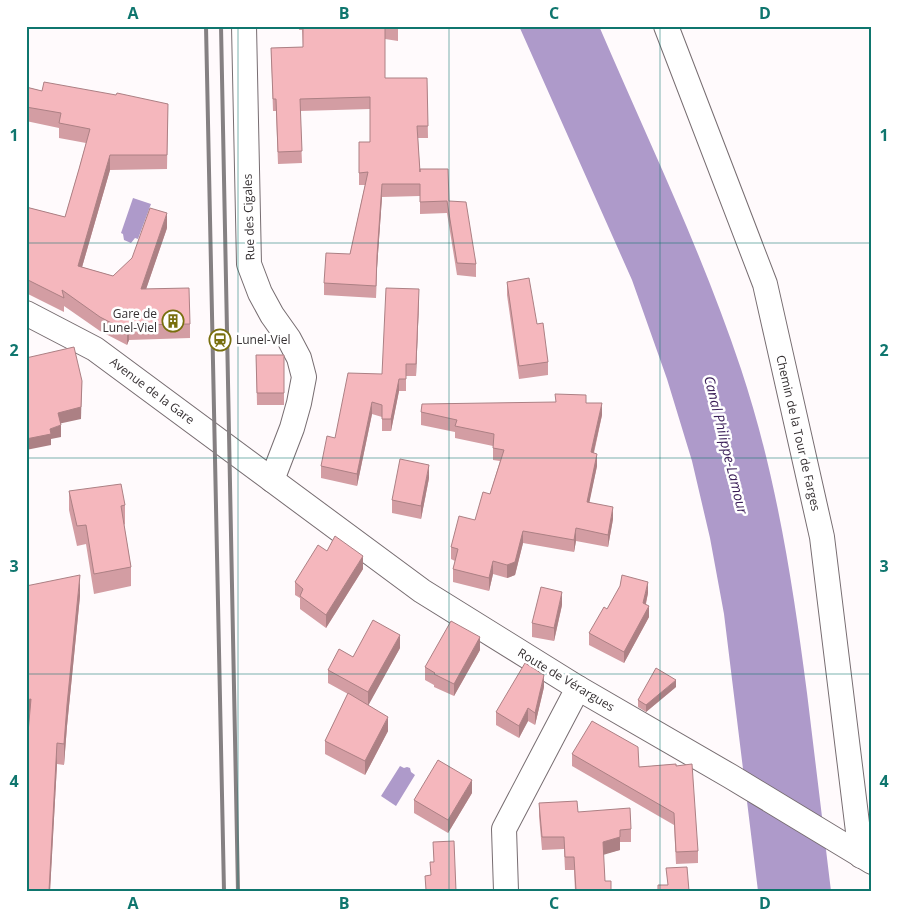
<svg xmlns="http://www.w3.org/2000/svg" width="898" height="917" viewBox="0 0 898 917" font-family="'Open Sans',sans-serif">
	<style>
		.water { fill: #ae9aca }
		.lines { fill: none; stroke-linecap: round; stroke-linejoin: round }
		.minor-casing { stroke: #776d71; stroke-width: 26 }
		.minor { stroke: #fff; stroke-width: 24 }
		.rail { stroke: #858082; stroke-width: 4 }
		.wall { fill: #d39da3 }
		.shaded-wall { fill: #ac8084 }
		.building { fill: #f5b7bd; stroke: #ac8084 }
		.grid { fill: none; stroke: #0f766e; stroke-width: 1; stroke-opacity: 0.55 }
		.labels { text-anchor: middle; stroke-width: 5; stroke-linejoin: round; paint-order: stroke }
		.street-label { font-size: 12px; fill: #363133; stroke: #fff }
		.poi-label { font-size: 12px; fill: #363133; stroke: #fff; text-anchor: end }
		.water-label { font-size: 14px; font-style: italic; fill: #3a1d57; stroke: #fff }
		.neatline { fill: none; stroke: #0f766e; stroke-width: 2 }
		.grid-label { font-size: 16px; text-anchor: middle; font-weight: bold; fill: #0f766e }
	</style>
	<rect width="100%" height="100%" fill="#fffafc"/>
	<g class="water">
		<path d="M519,26H599C648,140 702,252 741,369C776,474 793,584 807,693C815,759 823,825 831,891H758L724,614L710,538L692,461L667,379L632,280Z"/>
		<polygon points="133,198 151,204 138,239 135,238 131,243 124,240 123,234 121,233"/>
		<polygon points="400,766 404,768 407,767 410,768 411,772 415,775 396,806 381,796"/>
	</g>
	<g class="lines">
		<g class="minor-casing">
			<g id="minor">
				<polyline points="244,26 249,264 260,293 272,315 289,339 299,358 304,377 299,403 292,428 272,480"/>
				<polyline points="666,26 765,284 822,537 861,856"/>
				<polyline points="26,313 95,349 422,591 578,688 730,776 872,862"/>
				<polyline points="506,891 504,829 578,688"/>
			</g>
		</g>
		<use href="#minor" class="minor"/>
		<g class="rail">
			<polyline points="206,26 224,891"/>
			<polyline points="221,26 238,891"/>
		</g>
	</g>
	<g class="wall">
		<polygon points="299,26 398,26 398,41 385,39 385,78 427,78 428,138 418,138 420,172 449,201 476,264 476,277 457,275 447,213 420,214 420,196 382,197 377,268 376,298 324,295 324,283 350,254 365,185 359,185 359,142 370,142 370,109 300,111 302,163 278,164 276,111 273,111 271,48 303,47 302,30 299,30"/>
		<polygon points="26,87 42,91 168,104 167,169 110,170 82,267 113,276 167,228 146,289 190,324 190,338 129,340 127,345 100,331 64,306 64,312 26,293 26,207 65,217 79,169 86,143 59,138 59,128 26,121"/>
		<polygon points="507,282 548,362 548,375 519,379 507,295"/>
		<polygon points="419,301 416,376 406,376 406,391 399,391 391,431 382,431 382,417 372,414 357,486 321,478 321,466 335,438 382,374"/>
		<polygon points="256,355 284,355 284,405 257,405"/>
		<polygon points="586,403 602,415 594,453 597,466 589,502 613,519 608,547 576,541 574,552 523,543 515,575 507,578 493,574 489,591 453,582 453,569 455,561 451,559 451,547 475,520 490,494 500,461 493,460 493,446 455,438 455,432 421,425 421,412"/>
		<polygon points="429,478 421,519 392,513 392,500"/>
		<polygon points="69,491 125,505 125,524 124,525 131,567 131,586 94,594 86,544 77,546 69,510"/>
		<polygon points="327,551 363,569 326,628 300,609 300,598 295,595 295,582"/>
		<polygon points="26,586 80,596 67,726 64,765 57,764 50,891 26,891 27,744 29,721 26,722"/>
		<polygon points="648,593 646,604 649,617 624,663 589,645 589,633 607,609"/>
		<polygon points="562,605 554,641 532,637 532,623"/>
		<polygon points="400,648 368,705 388,731 365,775 325,754 325,741 348,694 328,683 328,670 353,657"/>
		<polygon points="480,650 454,696 434,687 434,685 425,680 425,667"/>
		<polygon points="544,687 535,725 528,721 519,738 496,725 496,712"/>
		<polygon points="676,687 646,712 638,707 638,700"/>
		<polygon points="572,754 639,767 676,764 698,851 698,863 676,864 674,825 572,766"/>
		<polygon points="472,793 448,833 414,813 414,800"/>
		<polygon points="539,803 578,812 631,829 631,842 620,842 620,850 603,854 605,881 611,891 575,891 574,870 565,870 564,849 542,850 539,816"/>
	</g>
	<g class="shaded-wall">
		<polygon points="110,155 110,170 78,281 78,266"/>
		<polygon points="382,184 382,197 377,268 376,298 377,256"/>
		<polygon points="167,213 167,228 141,304 141,289"/>
		<polygon points="419,289 419,301 416,376 416,364"/>
		<polygon points="129,325 129,340 127,345 127,331"/>
		<polygon points="399,379 399,391 391,431 391,419"/>
		<polygon points="82,381 81,419 58,424 58,413"/>
		<polygon points="372,402 372,414 357,486 357,474"/>
		<polygon points="602,403 602,415 591,464 591,452"/>
		<polygon points="61,425 61,437 51,439 51,445 26,450 26,439 50,429"/>
		<polygon points="597,454 597,466 587,514 587,502"/>
		<polygon points="429,465 429,478 421,519 421,506"/>
		<polygon points="613,507 613,519 608,547 608,535"/>
		<polygon points="576,528 576,541 574,552 574,540"/>
		<polygon points="523,531 523,543 515,575 507,578 507,565"/>
		<polygon points="363,556 363,569 326,628 326,615"/>
		<polygon points="493,561 493,574 489,591 489,578"/>
		<polygon points="80,575 80,596 67,726 64,765 64,744 67,705"/>
		<polygon points="648,582 648,593 643,615 643,603"/>
		<polygon points="562,592 562,605 554,641 554,628"/>
		<polygon points="649,606 649,617 624,663 624,652"/>
		<polygon points="400,635 400,648 368,706 368,692"/>
		<polygon points="480,637 480,650 454,696 454,684"/>
		<polygon points="544,675 544,687 535,725 535,713"/>
		<polygon points="676,680 676,687 646,712 646,705"/>
		<polygon points="31,699 31,721 26,722 26,700"/>
		<polygon points="528,708 528,721 519,738 519,726"/>
		<polygon points="388,717 388,731 365,775 365,761"/>
		<polygon points="57,743 57,764 50,891 49,891"/>
		<polygon points="472,780 472,793 448,833 448,820"/>
		<polygon points="620,837 620,850 603,855 603,842"/>
	</g>
	<g class="building">
		<polygon points="303,26 398,26 398,28 385,27 385,78 427,78 428,126 417,126 420,172 420,169 448,169 449,201 466,202 476,264 457,263 447,201 420,202 420,184 382,184 377,256 376,286 324,283 326,253 350,254 368,172 359,173 359,142 370,142 370,97 300,99 302,151 278,152 276,99 273,99 271,48 303,47"/>
		<polygon points="44,82 116,95 117,93 168,104 167,155 110,155 78,266 113,276 132,258 150,208 167,213 141,289 189,288 190,324 129,325 127,331 100,317 62,290 64,298 26,279 26,207 65,217 79,169 90,129 59,123 61,113 26,107 26,87 42,91"/>
		<polygon points="529,278 537,324 543,323 548,362 519,366 507,282"/>
		<polygon points="386,288 419,289 416,364 406,364 406,379 399,379 391,419 382,419 382,405 372,402 357,474 321,466 327,436 335,438 348,373 382,374"/>
		<polygon points="74,347 82,381 81,407 58,413 61,425 50,429 51,434 26,439 26,358"/>
		<polygon points="256,355 284,355 284,393 257,393"/>
		<polygon points="555,394 586,395 586,403 602,403 591,452 597,454 587,502 613,507 608,535 576,528 574,540 523,531 515,562 507,565 493,561 489,578 453,569 458,549 451,547 459,516 475,520 483,492 490,494 504,450 493,448 494,434 455,426 457,420 421,412 422,404 556,402"/>
		<polygon points="400,459 429,465 421,506 392,500"/>
		<polygon points="121,484 125,505 121,506 131,567 94,574 86,525 77,526 69,491"/>
		<polygon points="335,536 363,556 326,615 300,596 303,589 295,582 318,545 327,551"/>
		<polygon points="80,575 67,705 64,744 57,743 49,891 26,891 26,744 27,744 31,699 26,700 26,586"/>
		<polygon points="622,575 648,582 643,603 649,606 624,652 589,633 604,607 607,609 620,586"/>
		<polygon points="541,587 562,592 554,628 532,623"/>
		<polygon points="373,620 400,635 368,692 328,670 339,649 353,657"/>
		<polygon points="451,621 480,637 454,684 434,674 435,673 425,667"/>
		<polygon points="525,663 544,675 535,713 528,708 519,726 496,712"/>
		<polygon points="656,668 676,680 646,705 638,700"/>
		<polygon points="348,693 388,717 365,761 325,741"/>
		<polygon points="592,721 638,747 639,767 676,764 676,766 692,764 698,851 676,852 674,813 572,754"/>
		<polygon points="438,760 472,780 448,820 414,800"/>
		<polygon points="577,801 578,812 630,808 631,829 620,830 620,837 603,842 605,881 611,881 611,891 576,891 574,857 565,857 564,837 542,837 539,803"/>
		<polygon points="454,841 456,891 418,891 426,890 425,876 431,875 430,862 434,862 433,842"/>
		<polygon points="687,867 689,891 658,891 658,885 668,885 666,868"/>
	</g>
	<path class="grid" d="M238,26V891M449,26V891M660,26V891M26,243H872M26,458H872M26,674H872"/>
	<defs>
		<g id="building-ring" transform="scale(1.125)"><circle r="9.5" fill="#fff" stroke="#786f0e" stroke-width="1.5"/><path d="M-4-6H4V6H1V3H-1V6H-4ZM-2.5-4.3h1.7v1.8h-1.7ZM.8-4.3h1.7v1.8H.8ZM-2.5-1h1.7V.8h-1.7ZM.8-1h1.7V.8H.8Z" fill="#786f0e"/></g>
		<g id="station-ring" transform="scale(1.125)"><circle r="9.5" fill="#fff" stroke="#786f0e" stroke-width="1.5"/><path d="M-3-6H3Q5-6 5-4V2Q5 4 3 4L4.5 6H3L1.5 4h-3L-3 6H-4.5L-3 4Q-5 4-5 2V-4Q-5-6-3-6ZM-3.5-4v3h7v-3ZM-3.5 1v1.5H-2V1ZM2 1v1.5H3.5V1Z" fill="#786f0e"/></g>
	</defs>
	<g fill-rule="evenodd">
		<use href="#building-ring" x="173" y="321"/>
		<use href="#station-ring" x="220" y="340"/>
	</g>
	<g class="labels">
		<g class="street-label">
			<text transform="translate(249 217) rotate(-92)" y="4">Rue des Cigales</text>
			<text transform="translate(152 391) rotate(37)" y="4">Avenue de la Gare</text>
			<text transform="translate(798 433) rotate(77)" y="4">Chemin de la Tour de Farges</text>
			<text transform="translate(566 680) rotate(31)" y="4">Route de Vérargues</text>
		</g>
		<g class="poi-label">
			<text x="157" y="318">Gare de<tspan x="157" dy="14">Lunel-Viel</tspan></text>
			<text x="236" y="344" text-anchor="start">Lunel-Viel</text>
		</g>
		<g class="water-label">
			<text transform="translate(726 445) rotate(76)" y="5">Canal Philippe-Lamour</text>
		</g>
	</g>
	<rect width="898" height="917" fill="none" stroke="#ffffff" stroke-width="55"/>
	<rect x="28" y="28" width="842" height="862" class="neatline"/>
	<g class="grid-label">
		<text x="133" y="19">A</text>
		<text x="344" y="19">B</text>
		<text x="554" y="19">C</text>
		<text x="765" y="19">D</text>
		<text x="14" y="141">1</text>
		<text x="884" y="141">1</text>
		<text x="14" y="356">2</text>
		<text x="884" y="356">2</text>
		<text x="14" y="572">3</text>
		<text x="884" y="572">3</text>
		<text x="14" y="787">4</text>
		<text x="884" y="787">4</text>
		<text x="133" y="909">A</text>
		<text x="344" y="909">B</text>
		<text x="554" y="909">C</text>
		<text x="765" y="909">D</text>
	</g>
</svg>
